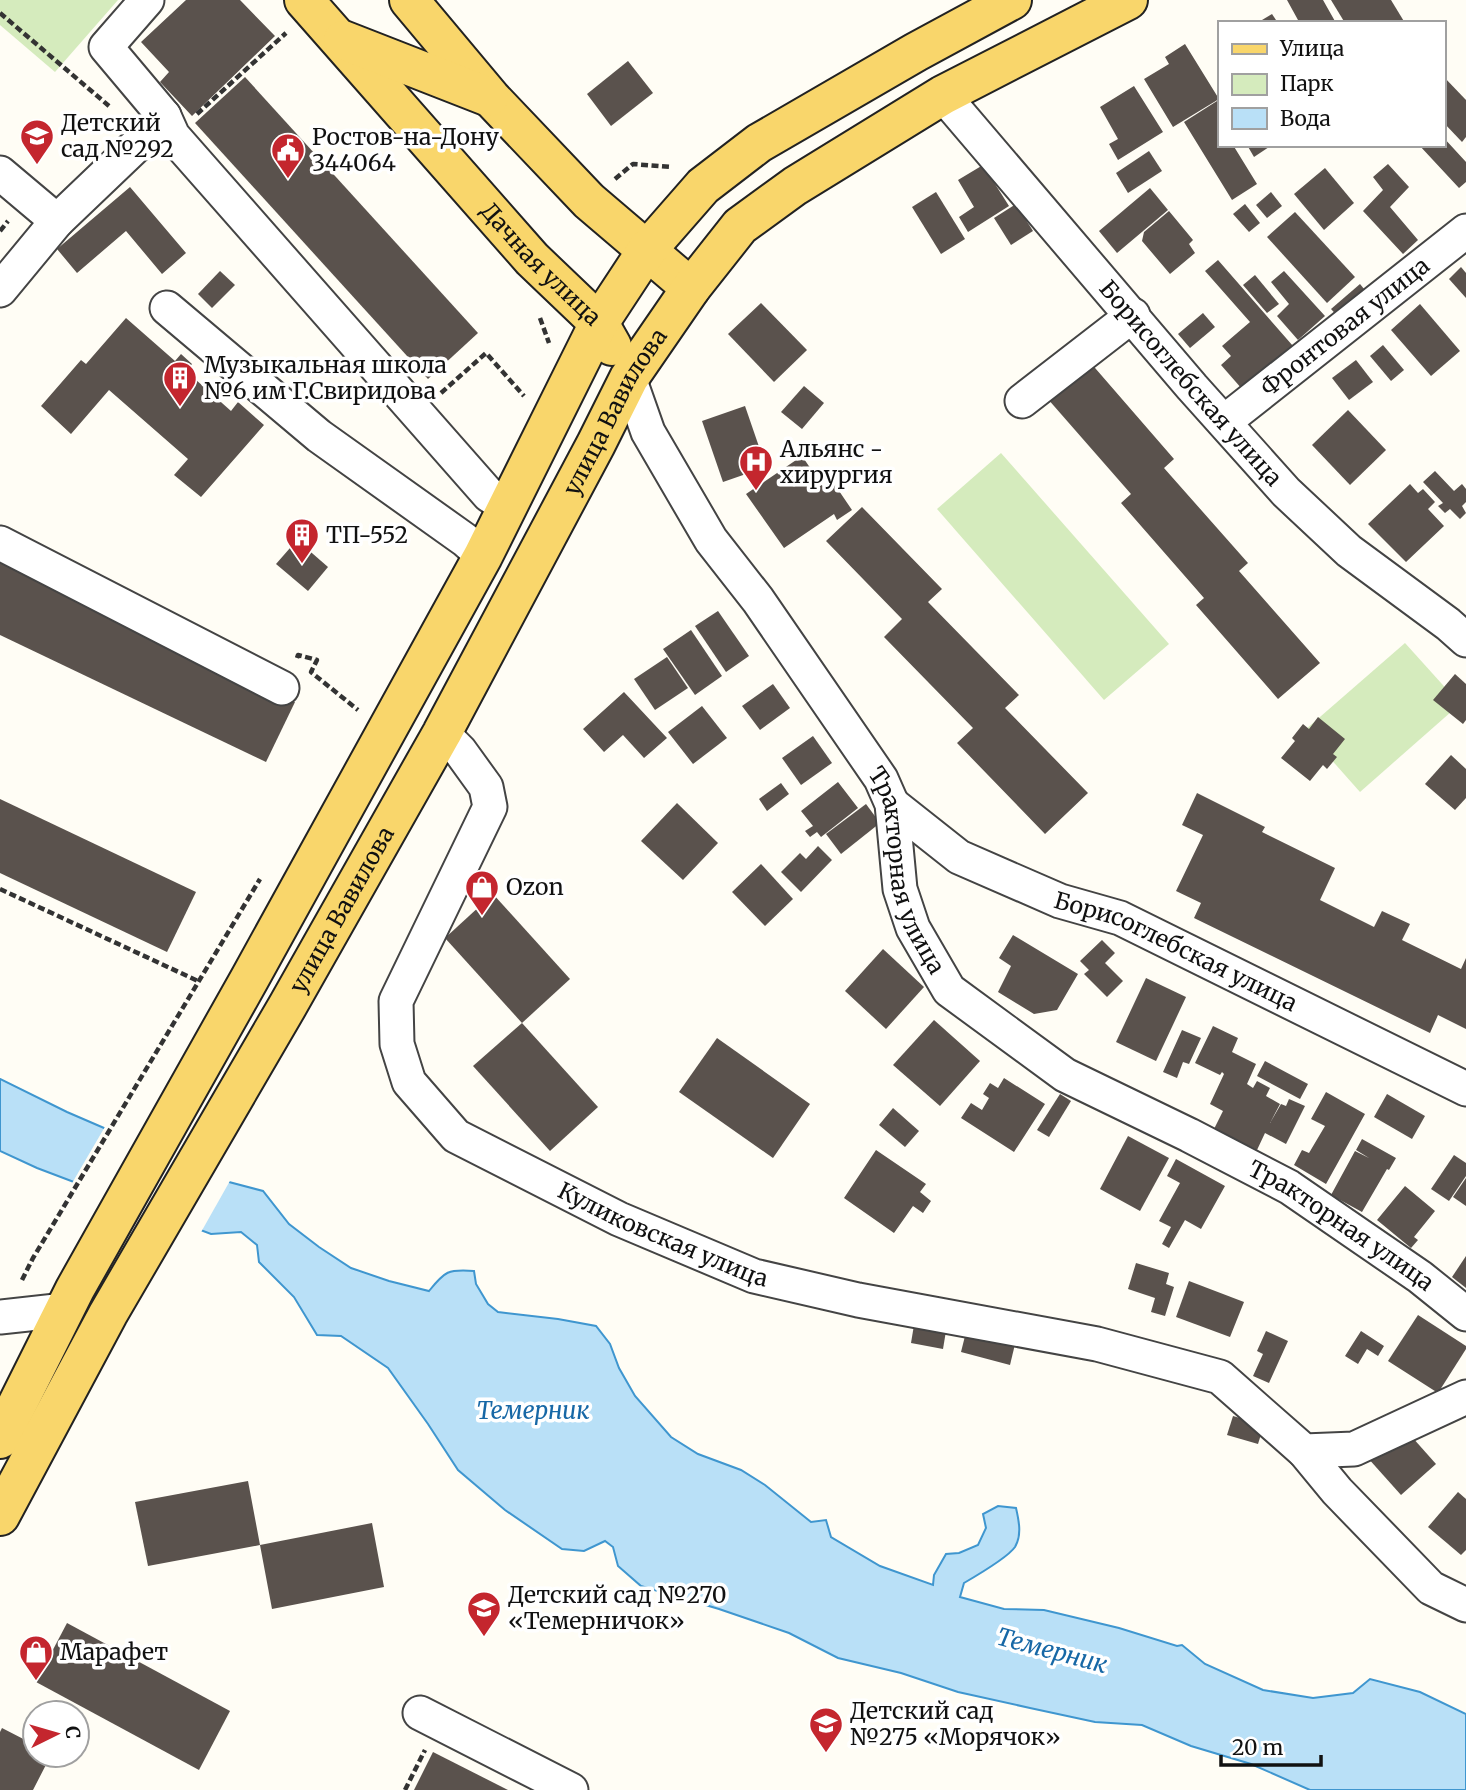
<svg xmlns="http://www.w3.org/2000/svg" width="1466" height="1790" viewBox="0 0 1466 1790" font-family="Merriweather,serif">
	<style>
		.green { fill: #d5ebbd }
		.water { fill: #b9e0f7; stroke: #3f96cf; stroke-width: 2 }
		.pier { fill: #fffdf5 }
		.building { fill: #5a524d }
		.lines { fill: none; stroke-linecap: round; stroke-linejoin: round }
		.minor-casing { stroke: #444; stroke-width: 37 }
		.major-casing { stroke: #222; stroke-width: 42 }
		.path { stroke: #333; stroke-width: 4.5; stroke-dasharray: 7 3.5; stroke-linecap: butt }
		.minor { stroke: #fff; stroke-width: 33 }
		.major { stroke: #f9d66b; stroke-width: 38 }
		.labels { text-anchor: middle; stroke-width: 7; stroke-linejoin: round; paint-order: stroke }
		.poi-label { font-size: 23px; fill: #111; stroke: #fff; text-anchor: start }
		.street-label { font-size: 23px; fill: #111; stroke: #fff }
		.water-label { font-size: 24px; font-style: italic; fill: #1768a6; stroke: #fff }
	</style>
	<rect width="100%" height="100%" fill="#fffdf5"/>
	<g class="green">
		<polygon points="0,0 118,0 55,72 0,25"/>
		<polygon points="1001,453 1169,644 1104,700 937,509"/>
		<polygon points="1405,643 1460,704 1360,792 1305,730"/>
	</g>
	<path class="water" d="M0,1079L67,1112L229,1182L263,1191L289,1224L319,1247L351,1268L389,1281L429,1291C445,1271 448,1269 474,1271L476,1284L488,1304L498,1312L558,1319L596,1326L610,1344L619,1368L635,1396L671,1437L698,1454L741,1470L765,1485L811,1522L826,1520L831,1537L880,1566L933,1585L934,1575L946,1554L959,1553L978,1545L986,1528L983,1514L998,1506L1016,1508C1019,1521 1022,1535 1015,1547C1008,1557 976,1576 964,1583L960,1597L1004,1609L1044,1610L1119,1628L1177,1646L1182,1645L1205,1664L1263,1690L1313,1698L1353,1693L1370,1679L1420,1692L1466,1714V1790H1310L1251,1764L1191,1746L1142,1725L1095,1722L1030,1708L958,1692L901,1673L838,1658L789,1633L719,1609L641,1586L618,1566L613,1547L605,1541L584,1551L562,1549L505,1510L458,1470L428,1424L388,1368L341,1336L317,1335L294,1297L259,1262L257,1245L241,1232L211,1234L37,1168L0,1151Z"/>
	<polygon class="pier" points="106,1125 231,1179 200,1234 71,1185"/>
	<g class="building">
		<polygon points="186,0 240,0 275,36 192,116 160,82 169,72 141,42"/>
		<polygon points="1287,0 1323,0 1336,23 1294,23 1298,20"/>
		<polygon points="1331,0 1391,0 1405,23 1345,23"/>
		<polygon points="1272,14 1278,23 1257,23"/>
		<polygon points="1185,44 1219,99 1173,127 1144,79 1169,64 1165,57"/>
		<polygon points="628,61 653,93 611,126 587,94"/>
		<polygon points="1443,76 1466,100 1466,137 1462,142 1443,122"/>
		<polygon points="245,77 478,333 428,379 195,123"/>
		<polygon points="1134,86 1163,132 1118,160 1109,144 1118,139 1100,107"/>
		<polygon points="1217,101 1219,104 1219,145 1233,145 1257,184 1232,200 1184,122"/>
		<polygon points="1443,137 1466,162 1466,182 1459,188 1419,145 1443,145"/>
		<polygon points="1247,145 1272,145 1254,157"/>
		<polygon points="1149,151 1162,171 1128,193 1116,173"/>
		<polygon points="1388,164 1409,187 1390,207 1418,240 1403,254 1363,211 1383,190 1373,177"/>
		<polygon points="983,165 1009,206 968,232 959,217 974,207 958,180"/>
		<polygon points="1325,168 1354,203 1324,230 1294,194"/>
		<polygon points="130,187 186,253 162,274 126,231 77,273 57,249"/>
		<polygon points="1150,188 1168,210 1117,253 1099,231"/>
		<polygon points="936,192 965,239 941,254 912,207"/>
		<polygon points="1271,192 1282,206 1267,218 1256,205"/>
		<polygon points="1016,204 1033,231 1011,245 994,218"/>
		<polygon points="1245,204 1260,223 1249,232 1233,214"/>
		<polygon points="1169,211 1193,240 1189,244 1195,253 1170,274 1142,241 1144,232"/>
		<polygon points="1295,212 1355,277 1327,303 1267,237"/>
		<polygon points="1218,260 1293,346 1242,389 1221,365 1231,356 1222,346 1250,322 1205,271"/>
		<polygon points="1461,267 1466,273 1466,298 1449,279"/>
		<polygon points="220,271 235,285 212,308 198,294"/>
		<polygon points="1284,271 1325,316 1298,340 1277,316 1289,304 1271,282"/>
		<polygon points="1255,275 1279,304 1267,313 1243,285"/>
		<polygon points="1360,284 1369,295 1341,320 1331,309"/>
		<polygon points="761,303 807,350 774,382 728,334"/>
		<polygon points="1420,304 1460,351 1431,376 1391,330"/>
		<polygon points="1203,313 1215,327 1190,348 1178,334"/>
		<polygon points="126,318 175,361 181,354 192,364 186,371 231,411 238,402 264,425 201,497 174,475 188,459 109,390 71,434 41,406 81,360 86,364"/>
		<polygon points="1383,345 1404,370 1391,381 1370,356"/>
		<polygon points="1356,360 1373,382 1349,400 1332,378"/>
		<polygon points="1089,361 1174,459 1164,468 1248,563 1239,571 1320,663 1278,699 1196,605 1204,598 1121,503 1131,494 1047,398"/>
		<polygon points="804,386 824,403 802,429 781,412"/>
		<polygon points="745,406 766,467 723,482 702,421"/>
		<polygon points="1348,410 1386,450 1350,485 1312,445"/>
		<polygon points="802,456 826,491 835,485 852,510 837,520 834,514 784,548 746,494"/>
		<polygon points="1435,471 1454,491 1462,484 1466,489 1466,502 1462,506 1466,513 1460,519 1450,509 1445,513 1438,506 1443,503 1423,482"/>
		<polygon points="1410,484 1418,493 1423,489 1435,502 1428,509 1444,526 1406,562 1368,524"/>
		<polygon points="862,507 942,589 928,602 1019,695 1005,708 1088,793 1045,834 957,743 973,728 884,637 902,619 826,541"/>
		<polygon points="297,540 328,567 308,591 276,564"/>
		<polygon points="0,561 295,702 266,762 0,635"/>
		<polygon points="718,611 749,656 726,672 695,626"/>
		<polygon points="691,630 722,676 695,695 663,649"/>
		<polygon points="667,657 688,688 655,710 634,679"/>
		<polygon points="1455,674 1466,684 1466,720 1463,724 1433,700"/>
		<polygon points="773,684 790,708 760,730 742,706"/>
		<polygon points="624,692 667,738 644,758 623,735 604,752 583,729"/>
		<polygon points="702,706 727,738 693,764 668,732"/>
		<polygon points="1318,717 1345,739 1333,754 1337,757 1327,769 1323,765 1310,781 1281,758 1295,741 1292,738 1303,724 1309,729"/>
		<polygon points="813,736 832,763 801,785 782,758"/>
		<polygon points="1451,755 1466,769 1466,798 1455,810 1425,784"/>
		<polygon points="838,782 858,808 821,837 817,832 810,837 805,831 813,826 801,811"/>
		<polygon points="781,783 789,794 767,811 759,799"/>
		<polygon points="1197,793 1265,827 1262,832 1335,868 1320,900 1374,927 1382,911 1410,924 1402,940 1461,969 1466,958 1466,1029 1438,1015 1430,1033 1194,918 1201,903 1176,891 1203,835 1182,825"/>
		<polygon points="0,799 196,892 167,952 0,873"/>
		<polygon points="677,803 718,843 683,880 641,841"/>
		<polygon points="866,804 880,823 841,854 826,834"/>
		<polygon points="818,846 832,860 801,892 781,872 800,853 806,859"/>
		<polygon points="761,864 793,899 765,926 732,892"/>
		<polygon points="493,894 570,979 522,1023 445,938"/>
		<polygon points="1013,935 1078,974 1057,1010 1034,1014 998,992 1011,966 999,958"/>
		<polygon points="1102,940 1115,953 1105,963 1123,981 1107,997 1084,974 1089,970 1080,961"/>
		<polygon points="883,949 924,987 886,1029 845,991"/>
		<polygon points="1146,978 1186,997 1156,1061 1116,1042"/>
		<polygon points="934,1020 980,1061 940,1106 893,1065"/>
		<polygon points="522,1023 598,1107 550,1151 473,1066"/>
		<polygon points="1213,1026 1238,1038 1232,1052 1256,1064 1247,1084 1253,1088 1257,1081 1270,1088 1266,1096 1280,1104 1270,1123 1281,1104 1286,1106 1289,1099 1305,1106 1286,1144 1265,1133 1257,1150 1214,1129 1223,1111 1210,1104 1224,1074 1222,1072 1220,1075 1195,1063"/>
		<polygon points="1182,1030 1201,1038 1189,1064 1183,1062 1177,1078 1163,1072"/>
		<polygon points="717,1038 810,1104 773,1158 679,1092"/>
		<polygon points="1265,1061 1308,1084 1300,1099 1257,1076"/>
		<polygon points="1004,1078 1045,1104 1014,1152 961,1118 971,1103 982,1110 989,1098 983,1094 990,1083 998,1088"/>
		<polygon points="1326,1092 1365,1114 1326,1184 1294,1165 1302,1150 1309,1153 1325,1126 1311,1119"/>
		<polygon points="1060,1094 1071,1101 1049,1137 1037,1130"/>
		<polygon points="1387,1094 1425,1116 1412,1139 1374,1117"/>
		<polygon points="893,1108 919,1131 905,1147 879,1125"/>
		<polygon points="1128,1136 1169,1158 1140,1211 1100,1189"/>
		<polygon points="1362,1139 1396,1158 1389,1170 1387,1169 1362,1212 1331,1195 1355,1151 1369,1158 1356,1150"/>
		<polygon points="876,1150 926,1184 920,1192 931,1201 923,1213 913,1206 894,1233 844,1198"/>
		<polygon points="1454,1155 1466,1163 1466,1176 1449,1201 1431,1189"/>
		<polygon points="1176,1159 1225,1186 1201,1229 1185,1220 1169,1248 1162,1244 1171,1227 1159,1221 1180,1183 1167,1176"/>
		<polygon points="1466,1178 1466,1206 1453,1197"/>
		<polygon points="1405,1186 1435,1211 1414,1237 1418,1240 1411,1248 1377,1220"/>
		<polygon points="1466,1256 1466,1288 1452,1277"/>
		<polygon points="1136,1263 1169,1273 1166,1284 1174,1287 1165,1316 1151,1312 1155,1298 1128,1289"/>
		<polygon points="1189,1281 1244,1302 1230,1337 1176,1317"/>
		<polygon points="1418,1315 1466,1346 1466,1349 1438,1393 1388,1361"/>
		<polygon points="915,1319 947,1325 943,1349 911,1343"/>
		<polygon points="967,1328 1016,1340 1010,1365 961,1352"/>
		<polygon points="1266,1331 1288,1341 1269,1383 1253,1376 1263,1354 1257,1351"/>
		<polygon points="1361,1331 1384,1346 1378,1356 1367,1349 1358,1364 1345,1356"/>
		<polygon points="1233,1416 1264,1425 1258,1444 1227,1435"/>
		<polygon points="1412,1437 1436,1464 1401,1495 1367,1457"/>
		<polygon points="248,1481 260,1545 148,1566 135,1502"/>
		<polygon points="1458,1492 1466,1499 1466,1550 1461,1555 1428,1527"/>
		<polygon points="372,1523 384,1587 272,1609 260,1545"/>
		<polygon points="67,1623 230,1711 199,1770 36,1682"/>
		<polygon points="2,1728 35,1745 35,1755 51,1755 33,1790 0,1790 0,1732"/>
		<polygon points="433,1752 508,1790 414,1790"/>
	</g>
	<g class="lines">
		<g class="minor-casing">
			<g id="minor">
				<path id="s1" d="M943,95L1192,387L1286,492L1349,551L1448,624L1466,640"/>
				<polyline points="164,116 173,136 489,495 507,507"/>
				<polyline points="0,173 57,221"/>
				<polyline points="0,290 57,221 145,137 164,116 106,47 147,0"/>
				<polyline points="167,308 319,436 465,540 483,556"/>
				<path id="s2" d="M629,378L648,432L711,540L758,600L881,779L892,804L900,889L913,928L949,990L1065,1075L1189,1135L1289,1187L1420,1277L1466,1314"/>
				<polyline points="1022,401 1133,315"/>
				<path id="s3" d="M1224,422L1466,231"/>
				<polyline points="0,543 282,688"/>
				<path id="s4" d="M442,733L460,751L486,787L490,807L396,1001L397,1044L409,1082L456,1136L619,1219L754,1276L858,1300L1097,1344L1220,1377L1304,1451L1354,1449L1466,1397"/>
				<path id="s5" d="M892,804L959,857L1060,901L1120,918L1466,1089"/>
				<polyline points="0,1317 65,1310"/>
				<polyline points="1304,1451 1337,1491 1431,1588 1466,1605"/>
				<polyline points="420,1713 571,1790"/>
			</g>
		</g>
		<g class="major-casing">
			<g id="major">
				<path id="s6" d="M304,0L532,259L599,323L612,346"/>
				<polyline points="409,0 491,98 589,201 691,288"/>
				<polyline points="343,40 489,97"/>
				<polyline points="0,1439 75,1289 250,978 483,556 599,323 647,250 703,186 759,143 916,52 1012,0"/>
				<path id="s7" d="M0,1516L108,1314L288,1005L442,733L596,444L629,378L691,288L740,226L795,186L943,95L1128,0"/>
			</g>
		</g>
		<g class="path">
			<polyline points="0,13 109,106"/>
			<polyline points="197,114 286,33"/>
			<polyline points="615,179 633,164 671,167"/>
			<polyline points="0,231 8,221"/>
			<polyline points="540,318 549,343"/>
			<polyline points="441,393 486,353 524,396"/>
			<polyline points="297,658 298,655 317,660 311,672 358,710"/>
			<polyline points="0,889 198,981"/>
			<polyline points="22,1280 33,1258 260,879"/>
			<polyline points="405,1790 425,1750"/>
		</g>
		<use href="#minor" class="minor"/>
		<use href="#major" class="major"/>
	</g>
	<defs>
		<g id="school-pin" transform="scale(1.75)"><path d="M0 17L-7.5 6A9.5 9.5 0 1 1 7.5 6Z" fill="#c4262e" stroke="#fff"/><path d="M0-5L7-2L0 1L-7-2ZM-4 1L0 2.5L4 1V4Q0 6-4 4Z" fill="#fff"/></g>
		<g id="civic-pin" transform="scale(1.75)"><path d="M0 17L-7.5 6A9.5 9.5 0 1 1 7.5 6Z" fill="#c4262e" stroke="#fff"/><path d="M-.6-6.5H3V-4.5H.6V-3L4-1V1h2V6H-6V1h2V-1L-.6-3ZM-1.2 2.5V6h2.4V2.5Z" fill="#fff"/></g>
		<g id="building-pin" transform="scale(1.75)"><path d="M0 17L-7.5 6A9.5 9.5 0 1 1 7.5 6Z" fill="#c4262e" stroke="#fff"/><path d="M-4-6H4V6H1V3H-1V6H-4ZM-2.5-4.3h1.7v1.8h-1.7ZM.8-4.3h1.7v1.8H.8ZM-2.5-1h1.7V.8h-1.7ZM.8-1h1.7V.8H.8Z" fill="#fff"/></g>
		<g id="hospital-pin" transform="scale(1.75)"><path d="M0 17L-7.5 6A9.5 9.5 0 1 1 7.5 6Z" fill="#c4262e" stroke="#fff"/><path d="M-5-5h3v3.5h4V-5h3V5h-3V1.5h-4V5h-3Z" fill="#fff"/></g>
		<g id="shop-pin" transform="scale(1.75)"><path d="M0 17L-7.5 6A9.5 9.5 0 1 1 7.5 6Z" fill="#c4262e" stroke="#fff"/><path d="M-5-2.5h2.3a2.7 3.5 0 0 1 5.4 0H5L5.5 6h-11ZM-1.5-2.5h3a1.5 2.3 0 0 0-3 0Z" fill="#fff"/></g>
	</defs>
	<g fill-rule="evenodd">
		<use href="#school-pin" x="37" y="136"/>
		<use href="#civic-pin" x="288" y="150"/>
		<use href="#building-pin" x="180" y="378"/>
		<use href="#hospital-pin" x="756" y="462"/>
		<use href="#building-pin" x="302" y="535"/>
		<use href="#shop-pin" x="482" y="887"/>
		<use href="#school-pin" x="484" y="1608"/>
		<use href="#shop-pin" x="36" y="1652"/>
		<use href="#school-pin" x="826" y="1724"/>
	</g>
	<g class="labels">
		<g class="poi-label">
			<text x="61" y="131">Детский<tspan x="61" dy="26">сад №292</tspan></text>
			<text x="312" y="145">Ростов-на-Дону<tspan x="312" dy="26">344064</tspan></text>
			<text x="204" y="373">Музыкальная школа<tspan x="204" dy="26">№6 им Г.Свиридова</tspan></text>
			<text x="780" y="457">Альянс -<tspan x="780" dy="26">хирургия</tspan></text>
			<text x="326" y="543">ТП-552</text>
			<text x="506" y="895">Ozon</text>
			<text x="508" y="1603">Детский сад №270<tspan x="508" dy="26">«Темерничок»</tspan></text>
			<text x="60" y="1660">Марафет</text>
			<text x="850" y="1719">Детский сад<tspan x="850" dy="26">№275 «Морячок»</tspan></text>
		</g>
		<g class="street-label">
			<text dy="8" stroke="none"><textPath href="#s6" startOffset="355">Дачная улица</textPath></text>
			<text dy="8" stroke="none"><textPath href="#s3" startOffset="154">Фронтовая улица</textPath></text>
			<text dy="8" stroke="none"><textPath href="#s1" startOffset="380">Борисоглебская улица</textPath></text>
			<text dy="8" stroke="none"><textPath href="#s7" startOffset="1264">улица Вавилова</textPath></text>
			<text dy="8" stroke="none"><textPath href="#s2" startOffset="572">Тракторная улица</textPath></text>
			<text dy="8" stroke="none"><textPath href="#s7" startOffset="696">улица Вавилова</textPath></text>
			<text dy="8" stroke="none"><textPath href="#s5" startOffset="322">Борисоглебская улица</textPath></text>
			<text dy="8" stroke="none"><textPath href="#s2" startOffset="1160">Тракторная улица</textPath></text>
			<text dy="8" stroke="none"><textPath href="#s4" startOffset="690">Куликовская улица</textPath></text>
		</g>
		<g class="water-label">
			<text x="533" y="1419">Темерник</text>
			<text transform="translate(1052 1651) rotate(15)" y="8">Темерник</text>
		</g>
	</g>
	<rect x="1218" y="21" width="228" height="126" fill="#ffffff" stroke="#a0a0a0" stroke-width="2"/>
	<rect x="1232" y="44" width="35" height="10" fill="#f9d66b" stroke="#a0a0a0" stroke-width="2"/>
	<text x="1280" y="56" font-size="21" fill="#111111">Улица</text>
	<rect x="1232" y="74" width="35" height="21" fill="#d5ebbd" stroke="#a0a0a0" stroke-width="2"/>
	<text x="1280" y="91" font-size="21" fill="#111111">Парк</text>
	<rect x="1232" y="108" width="35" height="21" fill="#b9e0f7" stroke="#a0a0a0" stroke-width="2"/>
	<text x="1280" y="126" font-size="21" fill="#111111">Вода</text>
	<g transform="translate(56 1734) rotate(85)"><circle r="33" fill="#ffffff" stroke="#a0a0a0" stroke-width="2"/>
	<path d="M0-5L12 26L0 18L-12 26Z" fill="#c4262e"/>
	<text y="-10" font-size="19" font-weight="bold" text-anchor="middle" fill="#111111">С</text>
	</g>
	<path d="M1221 1755v10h100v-10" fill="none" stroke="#111111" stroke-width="3.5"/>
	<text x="1232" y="1755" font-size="21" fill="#111111" stroke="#ffffff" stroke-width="5" paint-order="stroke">20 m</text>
</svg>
